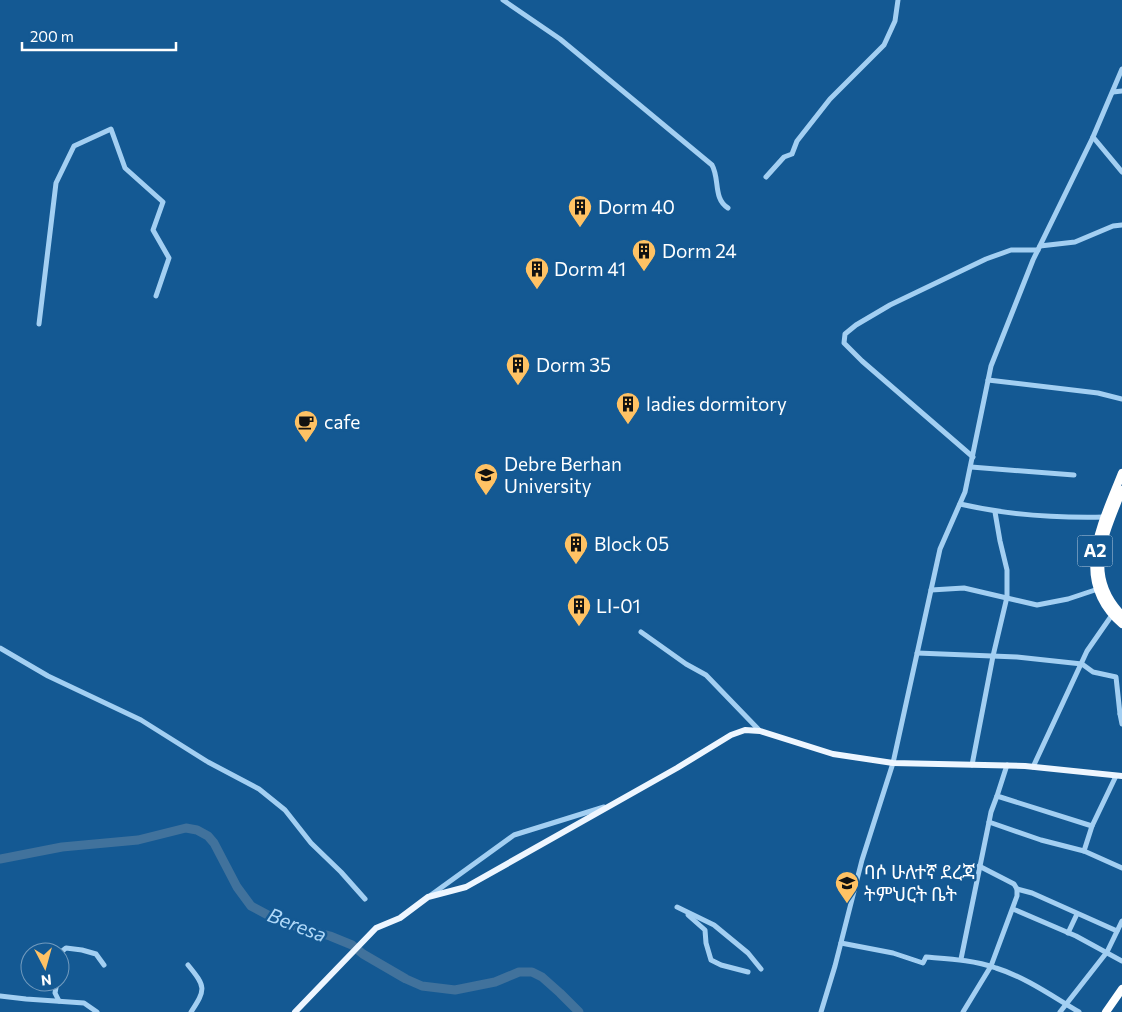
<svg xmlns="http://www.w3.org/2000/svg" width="1122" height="1012" viewBox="0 0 1122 1012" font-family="Commissioner,'Noto Sans Ethiopic',sans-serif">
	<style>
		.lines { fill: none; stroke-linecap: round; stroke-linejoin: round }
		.river { stroke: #41729c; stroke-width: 9 }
		.minor { stroke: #a3cff2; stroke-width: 5 }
		.major { stroke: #eef6ff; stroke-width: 6 }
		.highway { stroke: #fff; stroke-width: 8 }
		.labels { text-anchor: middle; stroke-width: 5; stroke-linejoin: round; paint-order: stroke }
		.shield { fill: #145993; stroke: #b8cddf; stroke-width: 1 }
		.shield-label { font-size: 18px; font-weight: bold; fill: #fff }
		.poi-label { font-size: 19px; fill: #fff; stroke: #145993; text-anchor: start }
		.water-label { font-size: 20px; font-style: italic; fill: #afd8f8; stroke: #145993 }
	</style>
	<rect width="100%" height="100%" fill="#145993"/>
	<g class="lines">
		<polyline class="river" points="0,859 62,847 138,840 186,828 197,830 208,836 214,843 237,887 251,906 281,922 330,936 352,945 363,954 406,979 422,986 455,990 495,982 519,972 532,972 542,977 560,993 579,1012"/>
		<g class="minor">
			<path d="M503,0L560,39L712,165C720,179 713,199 728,208"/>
			<polyline points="1113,92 1122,91"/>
			<polyline points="1093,137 1122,172"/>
			<polyline points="766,177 784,157 792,154 797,141 830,99 884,45 895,21 898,0"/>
			<polyline points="1040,246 1075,242 1113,226 1122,225"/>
			<polyline points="39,324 56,183 74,146 111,129 125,168 163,202 153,230 169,258 156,296"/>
			<polyline points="988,380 1098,393 1122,399"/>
			<polyline points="973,457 862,361 844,343 845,334 856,325 890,305 986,259 1011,250 1038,250"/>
			<polyline points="971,467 1074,475"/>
			<path d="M960,504C1007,515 1056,518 1104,517"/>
			<polyline points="931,590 964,588 1037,605 1068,599 1098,589"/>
			<polyline points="641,632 686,664 706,675 760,731"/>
			<polyline points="0,648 48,676 141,720 208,762 259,789 285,810 311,843 341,872 365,899"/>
			<polyline points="917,653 1017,657 1082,664 1093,672 1116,677 1120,714"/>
			<polyline points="1122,714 1120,714 1122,724"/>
			<polyline points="972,765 993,656 1007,597 1007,570 1000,541 995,512"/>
			<polyline points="1007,765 997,796 1092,826"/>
			<polyline points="1033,767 1087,651 1112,615"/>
			<polyline points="997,796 991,812 989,822 1041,840 1084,851 1122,868"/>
			<polyline points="1084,851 1092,826 1116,776"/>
			<polyline points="1017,889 1032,893 1117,931"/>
			<polyline points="431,895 514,835 604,807"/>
			<polyline points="677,907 714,925 748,953 761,969"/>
			<polyline points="1013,909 1076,936 1122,961"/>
			<polyline points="688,915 705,930 706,943 711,960 721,965 748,972"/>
			<polyline points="1068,933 1077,914"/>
			<path d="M841,943L893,953L923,963L926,957C950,959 973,960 996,968C1025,977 1052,996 1079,1012"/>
			<polyline points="60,957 61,952 66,948 82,950 96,954 104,965"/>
			<polyline points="961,959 989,822"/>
			<path d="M188,965C206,987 206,989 191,1012"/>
			<polyline points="57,982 55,993 59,1001"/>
			<polyline points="0,996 26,999 84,1003 97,1012"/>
			<polyline points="821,1012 835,966 862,860 893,763 940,549 965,492 991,366 1033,260 1093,137 1122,69"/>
			<polyline points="963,1012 991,966 1017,896 1017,889 1014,884 979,866"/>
			<polyline points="1060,1012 1107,952 1122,921"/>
		</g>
		<polyline class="major" points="295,1012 376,928 400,918 428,897 466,887 677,768 731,735 745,730 760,731 833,754 893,763 1025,766 1122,776"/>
		<g class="highway">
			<path d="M1122,473C1102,524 1071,580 1122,624"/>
			<path d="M1122,490C1105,534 1083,575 1122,615"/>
			<polyline points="1106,1012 1122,989"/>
		</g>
	</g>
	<defs>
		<g id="building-pin" transform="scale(1.25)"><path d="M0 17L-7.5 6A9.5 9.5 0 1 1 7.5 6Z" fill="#ffc264" stroke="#145993"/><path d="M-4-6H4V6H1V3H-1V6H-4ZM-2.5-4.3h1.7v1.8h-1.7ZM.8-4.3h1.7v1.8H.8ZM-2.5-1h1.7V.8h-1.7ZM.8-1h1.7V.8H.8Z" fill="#111"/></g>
		<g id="cafe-pin" transform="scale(1.25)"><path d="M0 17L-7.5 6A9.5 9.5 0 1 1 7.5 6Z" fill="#ffc264" stroke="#145993"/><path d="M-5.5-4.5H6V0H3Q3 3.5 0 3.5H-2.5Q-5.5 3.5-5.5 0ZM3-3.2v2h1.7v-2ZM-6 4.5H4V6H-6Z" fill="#111"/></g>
		<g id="university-pin" transform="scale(1.25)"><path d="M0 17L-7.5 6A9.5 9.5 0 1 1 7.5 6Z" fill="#ffc264" stroke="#145993"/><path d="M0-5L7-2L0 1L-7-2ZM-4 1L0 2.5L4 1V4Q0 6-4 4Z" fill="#111"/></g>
		<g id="school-pin" transform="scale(1.25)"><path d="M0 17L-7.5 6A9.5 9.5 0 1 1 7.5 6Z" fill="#ffc264" stroke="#145993"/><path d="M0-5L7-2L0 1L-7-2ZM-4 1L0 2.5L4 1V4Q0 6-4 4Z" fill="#111"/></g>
	</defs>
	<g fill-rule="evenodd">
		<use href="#building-pin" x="580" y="207"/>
		<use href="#building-pin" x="644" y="251"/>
		<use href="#building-pin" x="537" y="269"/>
		<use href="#building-pin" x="518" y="365"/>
		<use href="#building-pin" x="628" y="404"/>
		<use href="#cafe-pin" x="306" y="422"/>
		<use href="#university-pin" x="486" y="475"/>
		<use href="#building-pin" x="576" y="544"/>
		<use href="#building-pin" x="579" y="606"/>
		<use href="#school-pin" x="847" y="883"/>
	</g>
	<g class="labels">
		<rect class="shield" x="1077.5" y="535.5" width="35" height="31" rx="4"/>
		<g class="shield-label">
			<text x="1095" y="557">A2</text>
		</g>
		<g class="poi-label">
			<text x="598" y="214">Dorm 40</text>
			<text x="662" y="258">Dorm 24</text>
			<text x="554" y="276">Dorm 41</text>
			<text x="536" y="372">Dorm 35</text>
			<text x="646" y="411">ladies dormitory</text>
			<text x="324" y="429">cafe</text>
			<text x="504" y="471">Debre Berhan<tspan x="504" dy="22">University</tspan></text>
			<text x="594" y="551">Block 05</text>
			<text x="596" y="613">LI-01</text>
			<text x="864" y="879">ባሶ ሁለተኛ ደረጃ<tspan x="864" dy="22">ትምህርት ቤት</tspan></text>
		</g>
		<g class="water-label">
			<text transform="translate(297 925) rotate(21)" y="7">Beresa</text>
		</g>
	</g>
	<g transform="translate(45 967) rotate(174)"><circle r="24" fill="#145993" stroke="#729bbe"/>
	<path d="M0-4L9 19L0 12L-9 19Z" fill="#ffc264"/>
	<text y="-8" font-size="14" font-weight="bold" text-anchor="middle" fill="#ffffff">N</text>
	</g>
	<path d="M22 42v8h154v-8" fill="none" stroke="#ffffff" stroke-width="2.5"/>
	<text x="30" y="42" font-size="15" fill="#ffffff" stroke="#145993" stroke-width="4" paint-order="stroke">200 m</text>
</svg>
